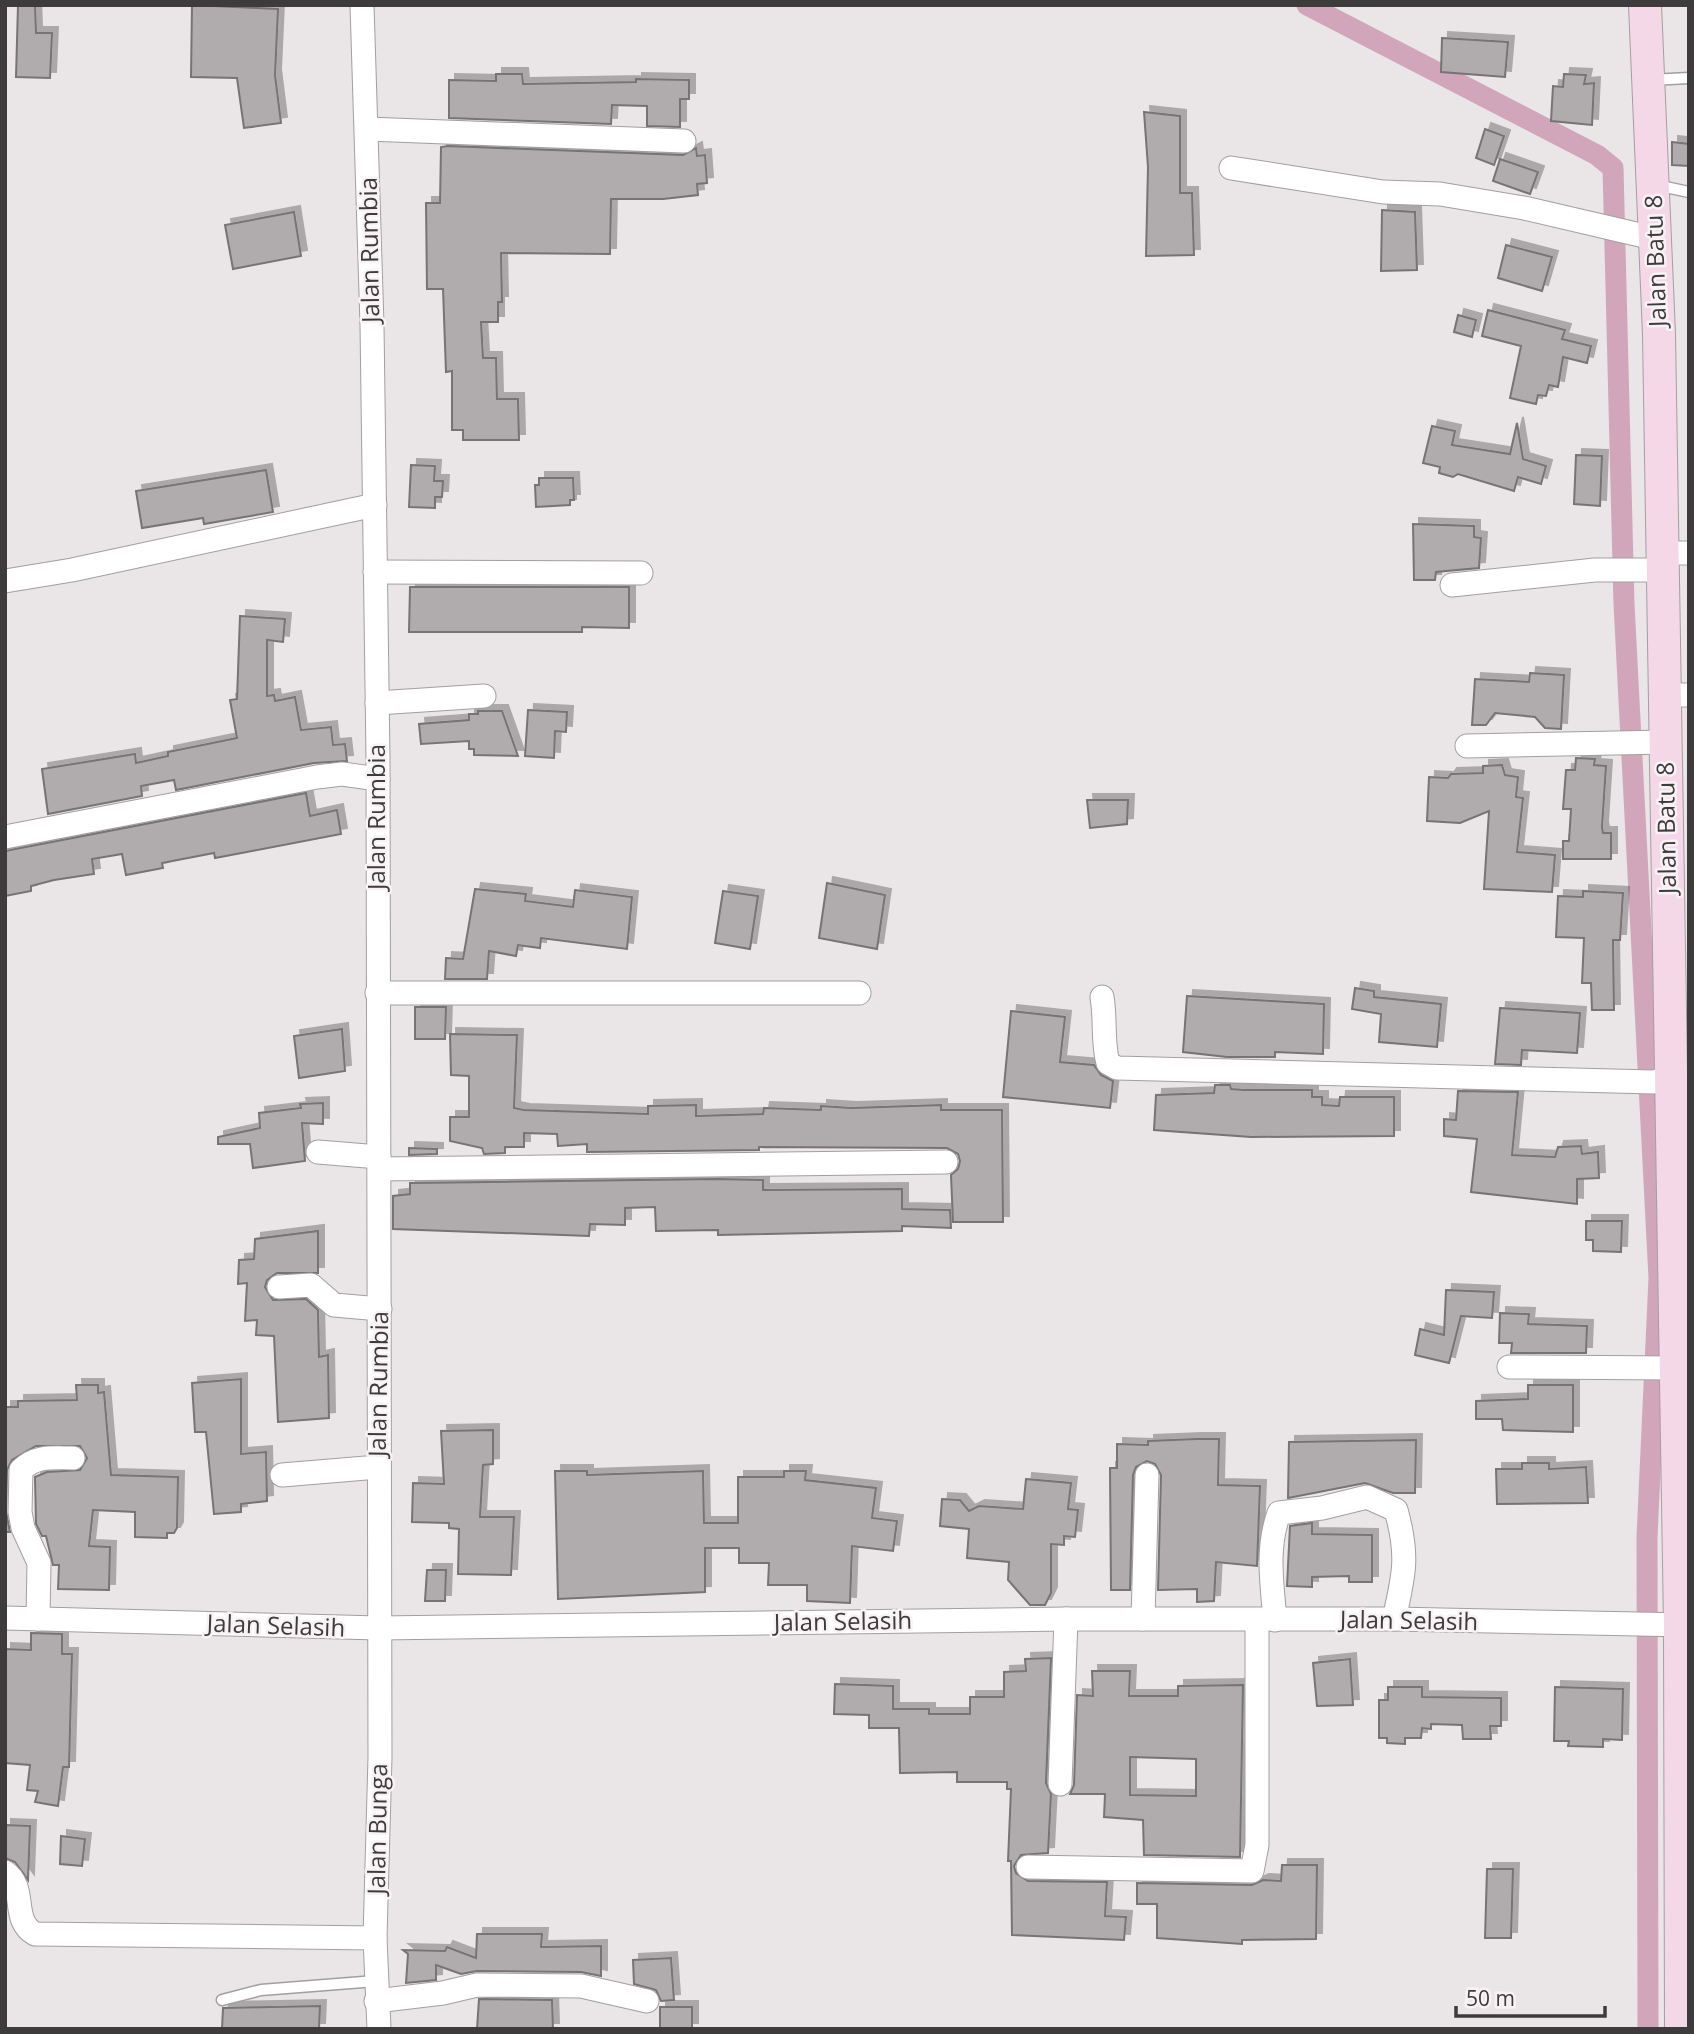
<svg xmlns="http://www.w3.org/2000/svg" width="1694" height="2034" viewBox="0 0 1694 2034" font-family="'Open Sans',sans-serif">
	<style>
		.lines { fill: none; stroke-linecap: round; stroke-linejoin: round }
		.canal { stroke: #d2a6ba; stroke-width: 21 }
		.building { fill: #b0abad; stroke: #787375; stroke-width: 2; fill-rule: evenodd; filter: url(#shadow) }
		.lane-casing { stroke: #a49ea1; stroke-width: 13 }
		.street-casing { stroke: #a49ea1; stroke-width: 25 }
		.secondary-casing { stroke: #a49ea1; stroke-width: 34 }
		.lane { stroke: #fff; stroke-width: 10 }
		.street { stroke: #fff; stroke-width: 23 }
		.secondary { stroke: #f5d8e7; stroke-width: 32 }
		.labels { text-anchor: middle; stroke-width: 5; stroke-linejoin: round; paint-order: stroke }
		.street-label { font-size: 24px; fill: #3d3b3c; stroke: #f8f2f5 }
	</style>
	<defs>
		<filter id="shadow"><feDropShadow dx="6" dy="-6" stdDeviation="0" flood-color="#0004"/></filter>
	</defs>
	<rect width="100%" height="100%" fill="#eae5e7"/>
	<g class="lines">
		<polyline class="canal" points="1307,5 1597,155 1613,168 1624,604 1659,1278 1647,1537 1648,2029"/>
	</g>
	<g class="building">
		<polygon points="18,5 35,5 36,33 52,33 50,78 16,77"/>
		<polygon points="192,5 278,9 275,75 281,123 244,128 237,78 191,77"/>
		<polygon points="1442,38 1508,42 1505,77 1441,72"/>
		<polygon points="496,74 522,74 523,84 636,82 636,79 689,80 689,99 680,99 680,127 647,126 647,106 612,105 611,124 449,118 449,80 496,81"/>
		<polygon points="1564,74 1586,75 1584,84 1594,83 1592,125 1551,121 1553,86 1563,87"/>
		<polygon points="1144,112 1180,116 1180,193 1192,193 1194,255 1146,256 1148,167"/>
		<polygon points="1485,129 1504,136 1494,165 1476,158"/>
		<polygon points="1672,142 1689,144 1689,166 1672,165"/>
		<polygon points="448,146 683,155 696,148 697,156 705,155 707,183 697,184 698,195 663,199 611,199 610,254 501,253 502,302 498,302 498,322 481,322 483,358 496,358 497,399 518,399 519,440 463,440 463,430 452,430 452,371 446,372 443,289 427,289 426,203 440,203 441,147"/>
		<polygon points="1500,159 1538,172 1530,194 1493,181"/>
		<polygon points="1382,210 1415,212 1417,270 1381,271"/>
		<polygon points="294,212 301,256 233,269 225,225"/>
		<polygon points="1506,245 1552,257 1542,291 1498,278"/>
		<polygon points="1488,310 1565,330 1562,339 1591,346 1587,363 1563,357 1558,387 1549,385 1546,396 1538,395 1536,404 1510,398 1521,346 1482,336"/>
		<polygon points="1458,315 1476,320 1472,337 1454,332"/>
		<polygon points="1517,423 1523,459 1546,466 1541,484 1518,477 1514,491 1458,474 1453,477 1439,473 1440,467 1423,463 1432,426 1455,431 1452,445 1510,454"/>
		<polygon points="1576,455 1602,456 1600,506 1574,504"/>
		<polygon points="411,465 435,466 434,481 443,481 442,497 435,497 435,508 409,507"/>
		<polygon points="266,470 273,512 204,524 203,518 142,528 136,491"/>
		<polygon points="539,478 573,478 574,500 570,500 570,505 536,507 535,485 539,485"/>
		<polygon points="1413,524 1474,526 1474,537 1481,538 1479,568 1436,572 1435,580 1414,580"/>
		<polygon points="410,587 629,587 629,628 582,627 582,632 409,632"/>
		<polygon points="240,616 285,619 283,642 267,640 267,696 274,695 275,701 295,697 301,730 331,727 333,745 345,744 347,761 314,763 176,790 174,780 141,786 142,796 48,814 42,769 135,754 136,763 168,756 168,752 237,738 230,700 237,699"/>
		<polygon points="1530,673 1564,675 1561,729 1545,728 1535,717 1495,713 1486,725 1472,725 1475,679 1529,682"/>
		<polygon points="528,710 567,712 566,732 555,731 554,758 525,756"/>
		<polygon points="478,711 502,711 518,756 474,755 474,749 469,749 469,741 421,744 419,724 469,720 469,714 478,714"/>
		<polygon points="1576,758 1595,759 1594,765 1606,766 1602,827 1603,833 1611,833 1611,859 1563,859 1563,841 1569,841 1571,809 1563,809 1566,770 1575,770"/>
		<polygon points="1502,765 1505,775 1518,777 1516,797 1523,798 1517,852 1555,855 1552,892 1484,889 1489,811 1460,823 1427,821 1429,777 1448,778 1451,774 1483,773 1483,766"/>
		<polygon points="306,793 310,816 337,810 341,834 215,858 214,853 162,863 163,868 126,875 122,854 92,859 94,874 54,880 31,886 31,891 5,896 5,851"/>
		<polygon points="1087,800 1128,800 1127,824 1090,828"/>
		<polygon points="827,883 885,895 877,949 819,938"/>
		<polygon points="475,889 526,894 525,901 573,907 575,890 632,897 627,949 541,938 540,948 518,945 516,956 489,951 487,979 445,979 446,958 463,959"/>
		<polygon points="723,891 758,896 750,949 715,943"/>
		<polygon points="1583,891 1623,893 1620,940 1613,940 1614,1010 1592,1010 1591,983 1582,983 1584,938 1556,937 1558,896 1583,897"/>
		<polygon points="1355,988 1374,991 1374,997 1441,1004 1437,1047 1379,1042 1381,1014 1352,1009"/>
		<polygon points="1187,996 1324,1004 1323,1054 1275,1052 1275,1057 1227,1057 1183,1052"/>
		<polygon points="415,1007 446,1007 445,1039 415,1039"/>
		<polygon points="1500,1008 1580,1013 1577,1053 1522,1050 1521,1065 1495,1064"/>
		<polygon points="1011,1011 1065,1017 1060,1062 1094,1065 1101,1075 1113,1081 1110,1108 1003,1097"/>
		<polygon points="342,1029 345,1071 299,1078 294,1036"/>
		<polygon points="450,1034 517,1035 514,1108 524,1110 648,1114 648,1106 696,1105 696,1116 763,1114 764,1108 821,1110 821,1106 851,1108 941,1105 941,1110 1002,1110 1003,1222 953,1222 951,1175 958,1169 960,1161 958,1154 947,1148 759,1147 759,1150 587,1152 587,1144 558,1146 557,1134 524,1133 524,1147 505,1147 505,1153 484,1154 482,1148 450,1141 450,1117 469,1117 469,1076 451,1075"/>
		<polygon points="1215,1085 1230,1085 1231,1089 1244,1090 1312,1090 1312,1097 1322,1097 1322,1105 1339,1106 1340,1097 1394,1097 1394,1136 1251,1137 1154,1130 1156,1095 1214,1093"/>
		<polygon points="1458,1091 1518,1092 1512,1155 1555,1157 1558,1147 1581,1146 1582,1154 1598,1152 1599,1178 1577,1179 1577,1204 1471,1192 1477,1139 1444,1136 1444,1119 1456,1120"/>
		<polygon points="323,1103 323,1124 302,1123 305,1161 253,1168 250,1144 218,1144 218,1137 260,1128 259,1113 301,1108 300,1104"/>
		<polygon points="409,1148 437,1149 437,1154 409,1155"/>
		<polygon points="717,1179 763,1180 763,1190 902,1189 902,1209 950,1210 951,1228 902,1226 902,1231 718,1235 718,1230 656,1231 655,1207 625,1208 625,1225 590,1224 589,1236 393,1229 393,1196 410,1194 410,1183"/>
		<polygon points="1586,1221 1622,1221 1621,1252 1593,1251 1593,1240 1586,1240"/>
		<polygon points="318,1231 318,1273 277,1273 267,1280 265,1287 273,1300 306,1299 318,1310 319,1357 328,1355 329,1418 278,1422 274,1336 256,1335 257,1320 245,1321 247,1283 238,1284 239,1260 254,1259 255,1239"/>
		<polygon points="1446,1290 1494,1292 1492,1318 1461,1316 1449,1363 1415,1355 1420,1329 1444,1335"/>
		<polygon points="1500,1313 1529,1314 1528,1324 1587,1326 1586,1353 1511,1353 1512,1343 1499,1343"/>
		<polygon points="241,1379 241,1454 266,1452 267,1501 241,1504 241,1512 214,1514 206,1432 195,1432 192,1383"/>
		<polygon points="76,1385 98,1385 98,1393 104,1392 111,1475 178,1477 177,1528 174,1533 167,1533 167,1538 135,1537 135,1512 93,1510 89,1546 110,1547 109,1590 58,1589 59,1565 53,1565 46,1536 42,1536 36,1524 35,1477 47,1472 80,1470 87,1458 80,1446 36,1446 12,1460 7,1470 6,1512 10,1532 5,1532 5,1407 18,1407 18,1401 77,1400"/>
		<polygon points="1528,1385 1573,1385 1573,1432 1503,1430 1502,1419 1476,1419 1476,1401 1528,1399"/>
		<polygon points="493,1430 493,1464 483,1465 480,1517 514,1517 511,1575 458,1574 459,1529 449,1528 449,1523 412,1522 413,1483 444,1484 441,1431"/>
		<polygon points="1196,1439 1219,1439 1218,1485 1260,1486 1257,1566 1216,1562 1214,1601 1197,1602 1197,1589 1158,1590 1161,1475 1155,1464 1147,1461 1136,1467 1133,1475 1130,1590 1111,1590 1110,1468 1117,1468 1117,1444 1148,1445 1148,1441"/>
		<polygon points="1416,1440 1415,1493 1393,1493 1365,1483 1288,1498 1289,1442"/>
		<polygon points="1522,1463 1549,1463 1549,1469 1586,1467 1588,1503 1497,1504 1496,1469 1522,1469"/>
		<polygon points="555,1471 587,1471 587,1475 703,1471 704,1523 738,1523 738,1477 784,1477 784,1471 806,1471 805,1480 876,1488 872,1518 897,1521 893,1551 852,1546 850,1603 807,1601 807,1585 768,1585 769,1563 739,1563 739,1548 705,1548 705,1592 558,1599"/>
		<polygon points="1026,1479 1071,1483 1068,1509 1078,1510 1075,1537 1064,1536 1064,1545 1051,1544 1051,1593 1045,1605 1030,1605 1008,1580 1009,1562 967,1558 969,1529 940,1526 942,1499 960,1500 969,1511 979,1506 1023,1509"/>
		<polygon points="1312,1523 1312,1534 1372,1535 1372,1582 1349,1582 1349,1576 1312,1577 1312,1587 1287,1586 1290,1526"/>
		<polygon points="427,1570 446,1570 445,1601 425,1601"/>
		<polygon points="31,1633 62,1634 62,1654 72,1654 69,1767 63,1767 58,1806 35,1802 38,1791 27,1790 30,1765 5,1763 5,1649 31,1650"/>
		<polygon points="1051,1658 1046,1783 1051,1794 1048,1853 1021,1855 1014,1866 1016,1873 1028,1881 1107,1882 1105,1916 1126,1917 1124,1940 1012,1935 1011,1861 1008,1861 1011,1789 1007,1789 1007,1782 957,1782 957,1772 900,1773 899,1728 869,1728 869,1715 834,1714 835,1684 893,1686 893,1709 929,1709 929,1714 970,1714 970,1697 1004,1697 1004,1672 1026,1671 1025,1659"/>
		<polygon points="1350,1659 1353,1705 1317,1706 1313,1663"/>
		<path d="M1092,1671H1130L1129,1696H1178V1686L1243,1685L1240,1857L1144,1855L1143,1820L1104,1817L1105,1794H1070L1074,1785L1077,1695L1093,1696ZM1130,1757L1196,1759V1796L1130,1795Z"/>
		<polygon points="1388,1687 1422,1687 1422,1697 1501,1698 1501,1726 1490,1726 1491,1739 1463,1739 1462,1725 1431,1724 1431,1729 1422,1728 1421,1738 1405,1738 1405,1744 1387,1743 1387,1738 1379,1738 1379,1700 1388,1700"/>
		<polygon points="1555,1687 1623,1689 1622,1740 1603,1739 1603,1747 1568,1746 1569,1741 1554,1741"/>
		<polygon points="5,1825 30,1826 28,1880 15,1862 5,1858"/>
		<polygon points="61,1836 85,1839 82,1866 60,1864"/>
		<polygon points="1282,1865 1317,1865 1316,1939 1242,1940 1242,1944 1157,1938 1157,1904 1137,1904 1137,1883 1252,1885 1263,1880 1281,1881"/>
		<polygon points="1487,1869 1513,1869 1511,1938 1485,1938"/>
		<polygon points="477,1934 542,1934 541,1947 601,1946 601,1976 581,1972 477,1971 461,1974 436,1965 436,1980 406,1983 408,1954 403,1950 445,1951 447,1947 476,1958"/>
		<polygon points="671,1958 674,2000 661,2001 656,1990 634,1984 633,1960"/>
		<polygon points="479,1999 552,2000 553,2029 477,2029"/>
		<polygon points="320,2006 319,2029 222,2029 223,2008"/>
		<rect x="660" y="2007" width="32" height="22"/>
	</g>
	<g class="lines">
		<g class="lane-casing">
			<g id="lane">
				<polyline points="1650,80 1689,78"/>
				<polyline points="1656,185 1689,192"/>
				<polyline points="222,2000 261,1990 376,1981"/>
			</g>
		</g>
		<g class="street-casing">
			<g id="street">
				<polyline points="362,5 372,325 378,758 380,1757 375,1938 379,2029"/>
				<polyline points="367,129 684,141"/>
				<polyline points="1231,168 1383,192 1440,194 1524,208 1653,238"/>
				<polyline points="1663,553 1689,553"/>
				<polyline points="375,572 641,573"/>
				<polyline points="5,581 72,570 375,505"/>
				<polyline points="1452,585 1595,570 1663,570"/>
				<polyline points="1665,695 1689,695"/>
				<polyline points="377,703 484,696"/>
				<polyline points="1467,746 1666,742"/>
				<polyline points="5,837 317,777 342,774 378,779"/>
				<polyline points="377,993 859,993"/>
				<path d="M1102,997C1106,1020 1102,1041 1108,1063L1117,1068L1653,1082L1672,1078"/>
				<polyline points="318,1152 379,1157"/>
				<polyline points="380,1169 946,1162"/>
				<polyline points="279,1287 311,1285 334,1305 380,1309"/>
				<polyline points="1509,1367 1676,1368"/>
				<polyline points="282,1475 378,1467"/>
				<polyline points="5,1618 379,1628 1066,1619 1394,1619 1689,1625"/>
				<path d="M38,1619L39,1563L23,1528L20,1512L21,1470C36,1455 53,1458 73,1458"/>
				<polyline points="1143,1619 1147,1475"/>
				<path d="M1275,1620C1272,1583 1266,1549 1279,1513L1322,1508L1367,1497L1396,1510C1409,1556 1404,1575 1394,1619"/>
				<polyline points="1060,1784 1066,1619"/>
				<polyline points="1028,1867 1252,1871 1257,1845 1257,1620"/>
				<path d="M5,1872C28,1888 10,1920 35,1934L375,1938"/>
				<polyline points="376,2001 443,1993 477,1985 581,1986 647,2001"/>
			</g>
		</g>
		<g class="secondary-casing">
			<polyline id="secondary" points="1645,5 1659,334 1680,1625 1681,2029"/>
		</g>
		<use href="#lane" class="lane"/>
		<use href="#street" class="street"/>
		<use href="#secondary" class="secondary"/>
	</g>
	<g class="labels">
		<g class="street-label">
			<text transform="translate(370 250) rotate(-91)" y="8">Jalan Rumbia</text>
			<text transform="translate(1656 261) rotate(-92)" y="8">Jalan Batu 8</text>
			<text transform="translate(377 817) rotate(-90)" y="8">Jalan Rumbia</text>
			<text transform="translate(1667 828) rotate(-91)" y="8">Jalan Batu 8</text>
			<text transform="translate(379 1384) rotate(-89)" y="8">Jalan Rumbia</text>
			<text transform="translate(1409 1621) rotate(1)" y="8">Jalan Selasih</text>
			<text transform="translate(843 1622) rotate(-1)" y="8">Jalan Selasih</text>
			<text transform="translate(276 1626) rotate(2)" y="8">Jalan Selasih</text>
			<text transform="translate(378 1829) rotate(-89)" y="8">Jalan Bunga</text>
		</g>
	</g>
	<rect width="1694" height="2034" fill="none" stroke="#3d3b3c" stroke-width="14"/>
	<path d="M1456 2006v10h149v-10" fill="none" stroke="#3d3b3c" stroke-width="3.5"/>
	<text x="1466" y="2006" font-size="21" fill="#3d3b3c" stroke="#f8f2f5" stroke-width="5" paint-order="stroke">50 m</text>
</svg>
